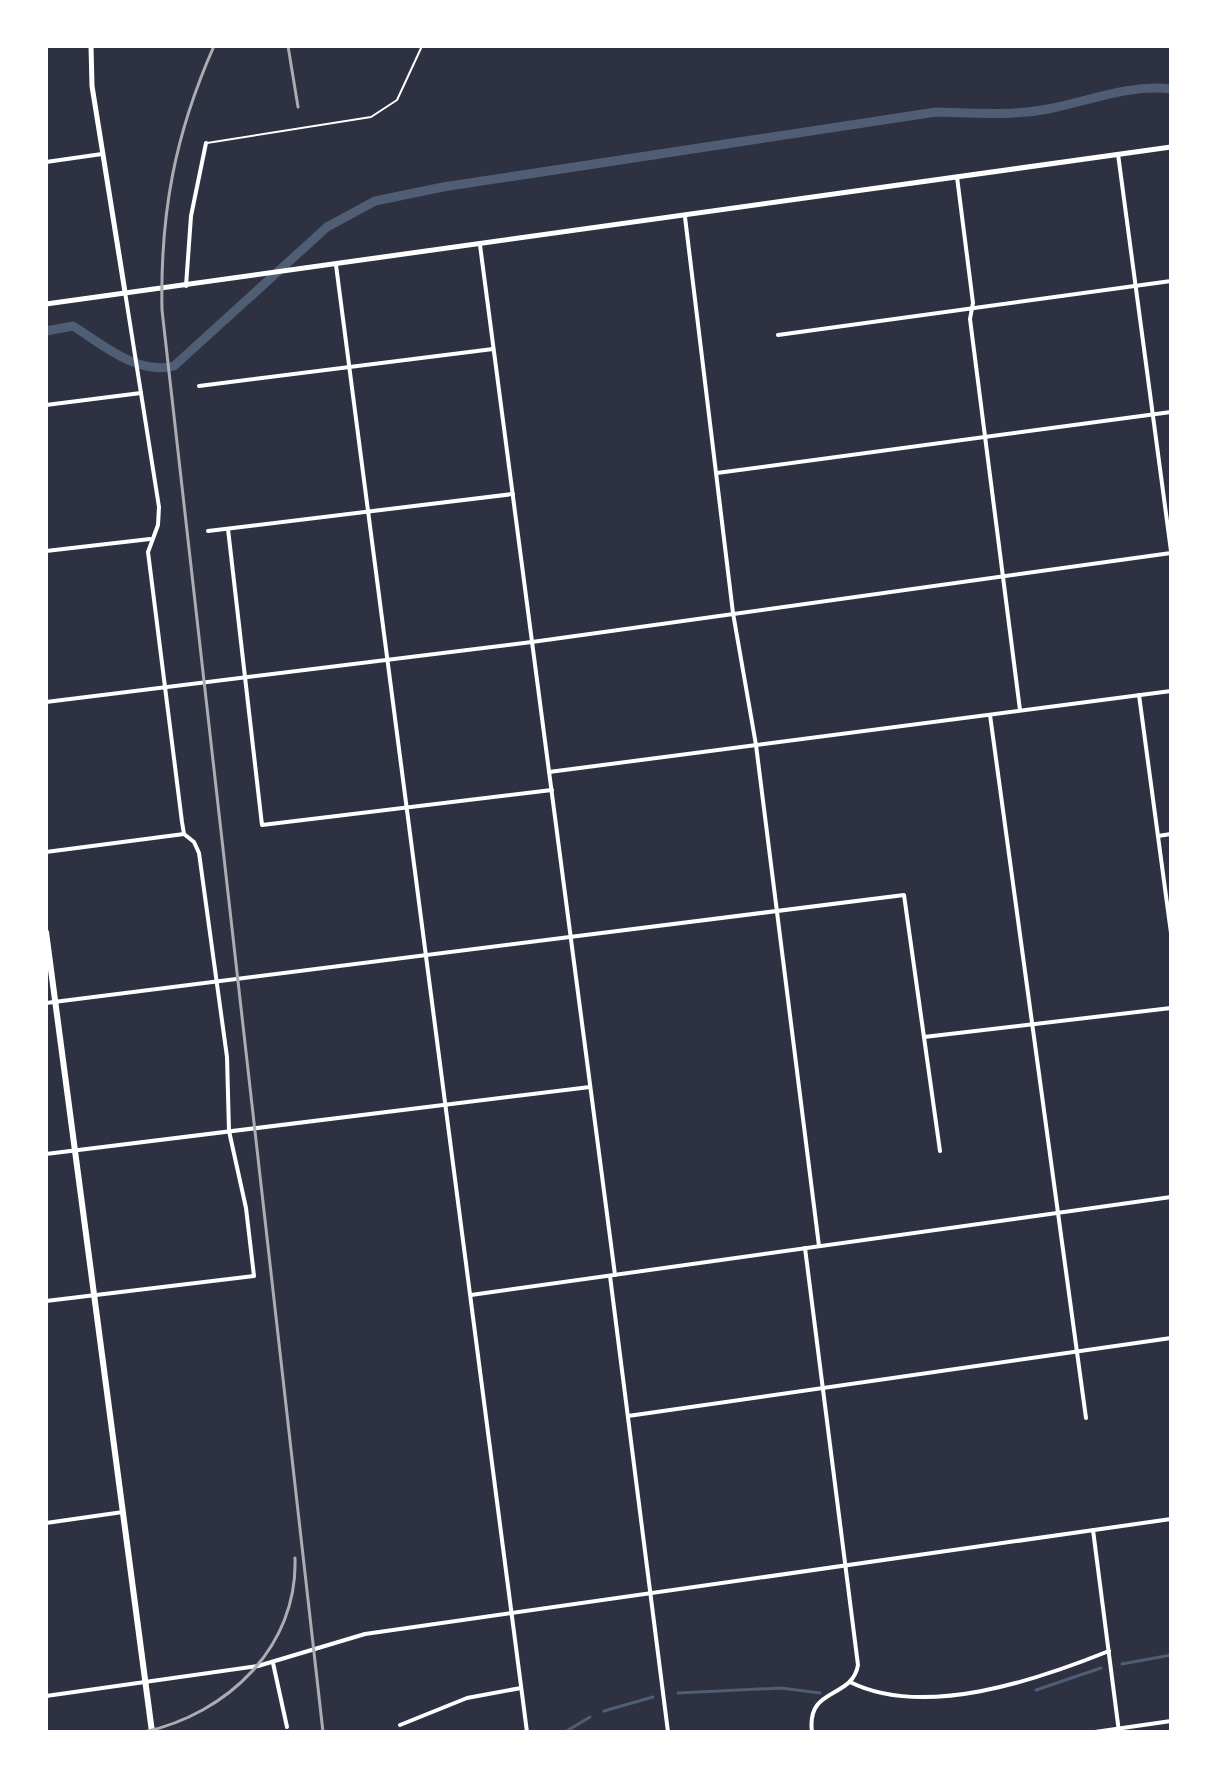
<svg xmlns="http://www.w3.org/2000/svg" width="1217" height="1778" viewBox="0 0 1217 1778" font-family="Quicksand,sans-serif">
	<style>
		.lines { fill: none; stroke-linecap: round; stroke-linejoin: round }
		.stream { stroke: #4f5d75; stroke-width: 3 }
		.canal { stroke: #4f5d75; stroke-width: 9 }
		.service { stroke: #fff; stroke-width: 2 }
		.minor { stroke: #fff; stroke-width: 4 }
		.tertiary { stroke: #fff; stroke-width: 5 }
		.secondary { stroke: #fff; stroke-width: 5 }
		.trunk { stroke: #fff; stroke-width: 6 }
		.rail { stroke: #abadb3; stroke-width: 3 }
	</style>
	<rect width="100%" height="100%" fill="#2d3142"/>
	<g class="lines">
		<g class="stream">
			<polyline points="1122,1664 1171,1655"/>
			<polyline points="1036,1690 1101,1668"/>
			<polyline points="678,1693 781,1688 820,1693"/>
			<polyline points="604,1711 653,1697"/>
			<polyline points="565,1732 590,1717"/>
		</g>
		<path class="canal" d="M46,331L73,326C102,344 138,376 174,366L327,227L375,201L443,187L936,112C973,113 1012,116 1048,109C1089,101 1129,84 1171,89"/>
		<polyline class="service" points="207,143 371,117 397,100 422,46"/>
		<g class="minor">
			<polyline points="1118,154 1171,551"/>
			<polyline points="46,162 102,154"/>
			<polyline points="957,177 973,303 970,319 1020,710"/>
			<polyline points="685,217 733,613 756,745 819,1246"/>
			<polyline points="480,245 615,1275"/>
			<polyline points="336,265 527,1732"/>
			<polyline points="186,286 191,216 206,143"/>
			<polyline points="778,335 1171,281"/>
			<polyline points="199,386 493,349"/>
			<polyline points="46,405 141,393"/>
			<polyline points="717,473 1171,412"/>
			<polyline points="228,529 262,825 552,790"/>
			<polyline points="208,531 513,494"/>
			<polyline points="46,551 150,539"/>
			<polyline points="1139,695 1171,933"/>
			<polyline points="46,702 532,642 1171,553"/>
			<polyline points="990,715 1086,1418"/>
			<polyline points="549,772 1171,691"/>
			<polyline points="1158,836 1171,834"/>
			<polyline points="46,852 184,834"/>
			<polyline points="46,1003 904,895 940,1151"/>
			<polyline points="924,1037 1171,1008"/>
			<polyline points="46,1154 590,1087"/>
			<path d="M805,1248L858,1665C852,1700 806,1686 812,1732"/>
			<polyline points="610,1276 668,1732"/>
			<polyline points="471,1295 1171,1197"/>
			<polyline points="46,1301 254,1276 246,1208 229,1131 227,1057 199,853 194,842 184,834 182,822 148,552 158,525 159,507 125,292"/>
			<polyline points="628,1416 1171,1338"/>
			<polyline points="46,1523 123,1512"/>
			<polyline points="1093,1530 1119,1732"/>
			<polyline points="273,1663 287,1727"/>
			<path d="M850,1682C924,1719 1037,1680 1109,1651"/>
			<polyline points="46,1696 258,1666 365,1634 1171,1519"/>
			<polyline points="400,1725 467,1698 521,1688"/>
			<polyline points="1095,1732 1171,1721"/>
		</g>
		<polyline class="tertiary" points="91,46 92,86 125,292"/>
		<polyline class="secondary" points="46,304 1171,147"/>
		<polyline class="trunk" points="46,932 152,1732"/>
		<g class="rail">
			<path d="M214,46C175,134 160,213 162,310L323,1732"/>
			<polyline points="288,46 298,107"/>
			<path d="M144,1732C227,1714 298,1647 295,1558"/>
		</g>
	</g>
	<rect width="1217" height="1778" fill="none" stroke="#ffffff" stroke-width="96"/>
</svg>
